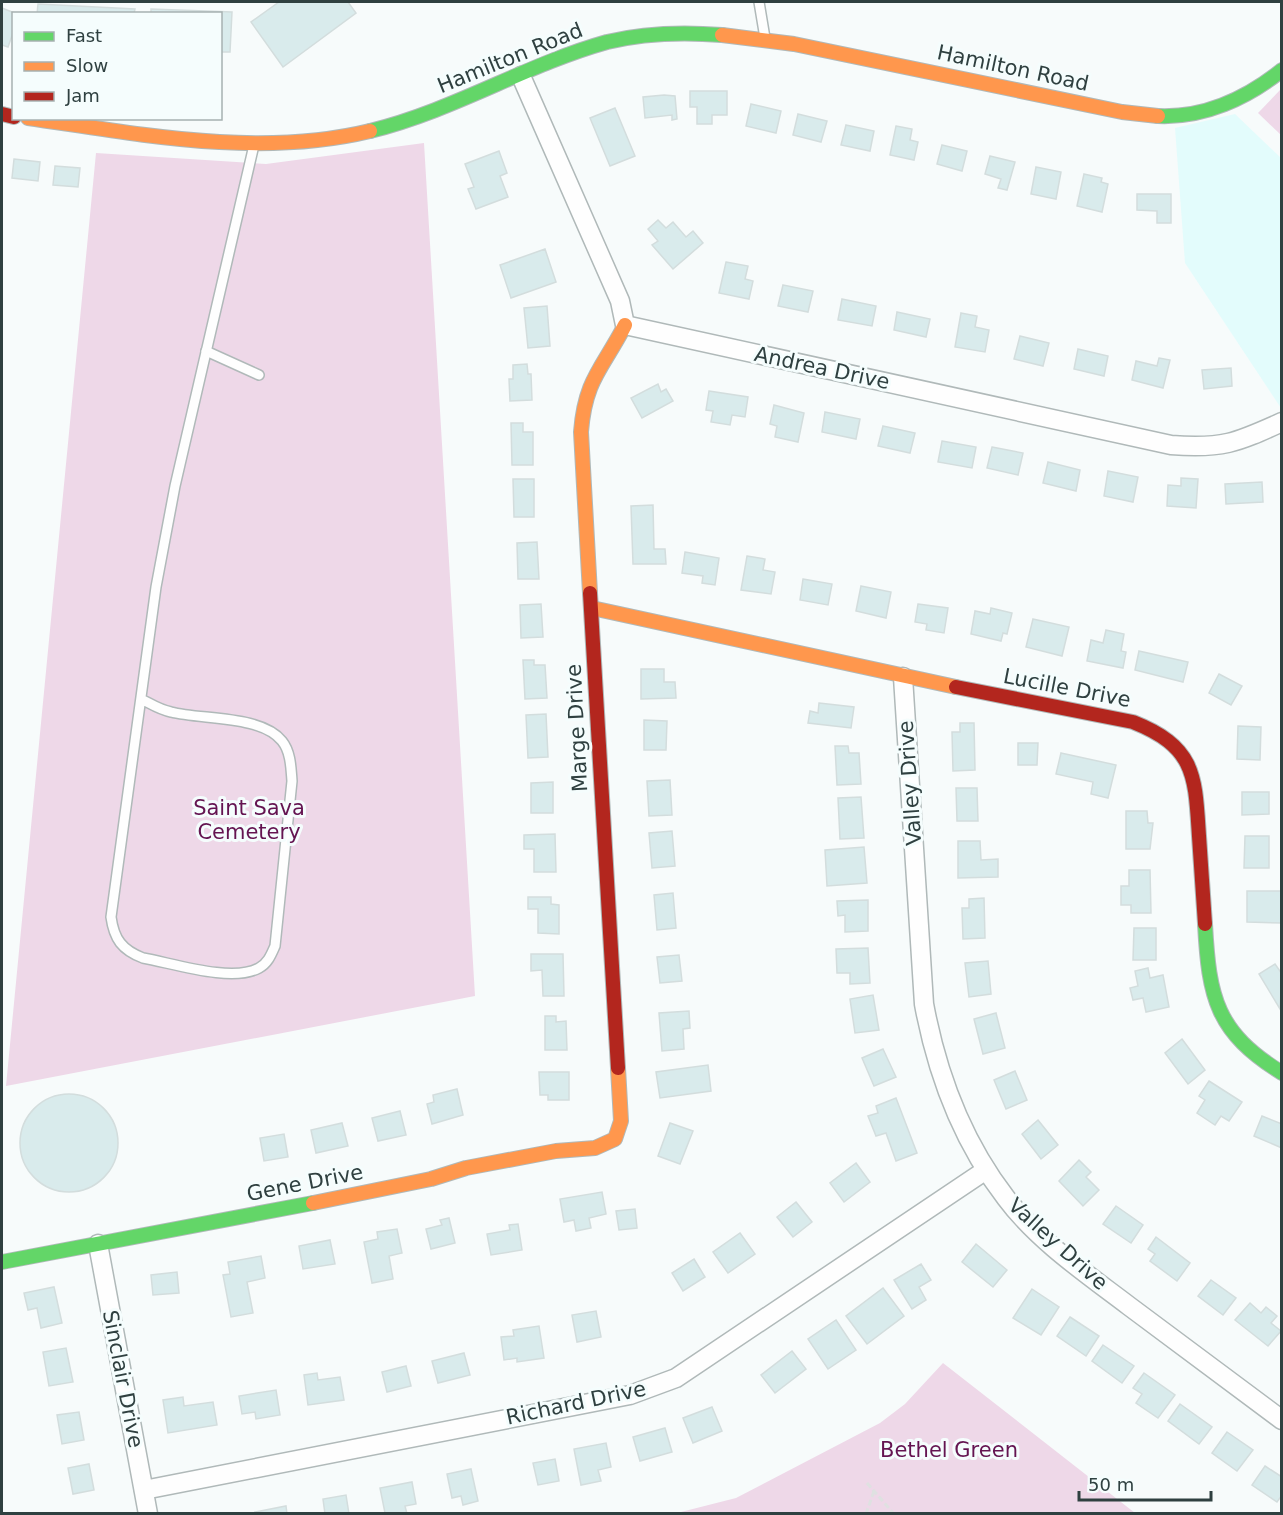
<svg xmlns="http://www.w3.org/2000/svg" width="1283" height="1515" viewBox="0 0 1283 1515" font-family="'DejaVu Sans',sans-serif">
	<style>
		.built { fill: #e3fcfc }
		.green { fill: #eed8e8 }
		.building { fill: #d9ebec; stroke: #d3dddd; stroke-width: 1.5 }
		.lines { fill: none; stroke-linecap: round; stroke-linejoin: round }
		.lane-casing { stroke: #b0b9b9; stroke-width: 12 }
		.street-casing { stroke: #b0b9b9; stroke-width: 21 }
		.fast-casing { stroke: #b0b9b9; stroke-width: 16 }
		.slow-casing { stroke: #b0b9b9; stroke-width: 16 }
		.jam-casing { stroke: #b0b9b9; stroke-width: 16 }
		.path { stroke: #dfe1e1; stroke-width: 3; stroke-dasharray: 6 3; stroke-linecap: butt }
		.lane { stroke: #fefefe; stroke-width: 9 }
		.street { stroke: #fefefe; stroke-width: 18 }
		.fast { stroke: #63d668; stroke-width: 14 }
		.slow { stroke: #ff974d; stroke-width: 14 }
		.jam { stroke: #b3261e; stroke-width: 14 }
		.labels { text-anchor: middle; stroke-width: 6; stroke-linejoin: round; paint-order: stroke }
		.street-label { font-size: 21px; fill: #2f4040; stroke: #f5fdfd }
		.park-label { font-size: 21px; fill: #641451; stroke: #f5fdfd }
	</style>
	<rect width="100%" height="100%" fill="#f7fbfb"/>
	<polygon class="built" points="1235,114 1281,158 1281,408 1185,263 1175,128"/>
	<g class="green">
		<polygon points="1281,89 1281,135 1258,113"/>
		<polygon points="424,143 475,996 6,1086 96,153 266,164"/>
		<polygon points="943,1363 1135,1513 677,1513 736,1498 880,1423 905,1404"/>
	</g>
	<g class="building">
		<polygon points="279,2 348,2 356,13 283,67 251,22"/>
		<polygon points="38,4 135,9 134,14 37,14"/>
		<polygon points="2,8 17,14 14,14 14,30 8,47 2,45"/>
		<polygon points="151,9 232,12 230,52 220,52 220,14 151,14"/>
		<polygon points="690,91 727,91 727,115 712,115 712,124 697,124 697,107 690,107"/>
		<polygon points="664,95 675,96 677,119 672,120 672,115 645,118 643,97"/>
		<polygon points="751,104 781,111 776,133 746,126"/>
		<polygon points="615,108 635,156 610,166 590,118"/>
		<polygon points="798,114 827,121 821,142 793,135"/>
		<polygon points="846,125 874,131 870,151 841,145"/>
		<polygon points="896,126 912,129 910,140 918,142 914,160 890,155"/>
		<polygon points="942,145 967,151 962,171 937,164"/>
		<polygon points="499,151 507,173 500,176 508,197 476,209 468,189 474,187 465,164"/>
		<polygon points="990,156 1015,162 1007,190 998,188 1001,179 985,174"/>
		<polygon points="14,159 40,162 38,181 12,178"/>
		<polygon points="55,166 80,168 78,187 53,185"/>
		<polygon points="1036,167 1061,172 1056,199 1031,194"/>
		<polygon points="1084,174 1102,178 1101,182 1108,184 1102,212 1077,206"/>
		<polygon points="1137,194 1171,194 1171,223 1157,223 1157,211 1137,210"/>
		<polygon points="658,220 666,228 673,222 686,237 693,231 703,243 673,269 652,245 658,241 648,229"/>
		<polygon points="545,249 556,282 511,298 500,265"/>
		<polygon points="726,262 748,266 745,279 753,281 749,299 719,293"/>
		<polygon points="783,285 813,291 808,312 778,306"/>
		<polygon points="842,299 876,306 872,326 838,320"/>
		<polygon points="547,306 550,346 528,348 524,308"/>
		<polygon points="897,312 930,319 926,337 894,330"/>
		<polygon points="961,313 977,316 975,327 989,330 985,352 955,347"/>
		<polygon points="1020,336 1049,343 1043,366 1014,359"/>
		<polygon points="1078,349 1108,356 1104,376 1074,369"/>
		<polygon points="1159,358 1170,360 1163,388 1132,380 1136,361 1157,366"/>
		<polygon points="527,364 528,374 531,374 532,400 510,401 509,379 513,379 513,365"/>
		<polygon points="1231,368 1232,386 1204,389 1202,370"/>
		<polygon points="658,384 661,392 666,389 673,401 642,418 631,398"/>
		<polygon points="709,391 748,397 745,417 732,415 730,425 711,422 713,411 706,410"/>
		<polygon points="774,405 804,413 798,442 775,437 777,426 770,424"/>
		<polygon points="825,412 860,419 856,439 822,432"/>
		<polygon points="511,423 523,423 523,432 533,432 533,465 512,465"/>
		<polygon points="883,426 915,433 910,453 878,446"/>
		<polygon points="942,441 976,447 972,468 938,462"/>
		<polygon points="992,447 1023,453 1018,475 987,468"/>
		<polygon points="1048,462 1080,470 1076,491 1043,483"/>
		<polygon points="1108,471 1138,477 1133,502 1104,496"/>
		<polygon points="1181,478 1198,479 1196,508 1167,506 1168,485 1181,486"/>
		<polygon points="513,479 534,479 534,517 514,517"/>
		<polygon points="1262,482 1263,502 1226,504 1225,484"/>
		<polygon points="653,505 654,549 665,549 666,564 633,564 631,506"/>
		<polygon points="537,542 539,579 518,579 517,543"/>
		<polygon points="685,552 719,558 715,585 702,583 703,576 682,573"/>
		<polygon points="747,556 765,559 763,570 775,572 771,594 741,590"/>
		<polygon points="803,579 832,584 828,605 800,600"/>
		<polygon points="861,586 891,592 886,618 856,611"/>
		<polygon points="541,604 543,637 521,638 520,605"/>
		<polygon points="918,604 948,608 944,633 926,630 927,624 915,622"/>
		<polygon points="991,608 1012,613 1007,634 1003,633 1001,641 971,634 975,611 990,614"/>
		<polygon points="1033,619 1069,627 1062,656 1026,647"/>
		<polygon points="1106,630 1124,634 1121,651 1126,652 1123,668 1087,661 1091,640 1103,643"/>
		<polygon points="1139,651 1188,662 1183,682 1135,670"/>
		<polygon points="523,660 534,660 534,665 545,665 547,698 525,699"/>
		<polygon points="641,669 664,669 664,682 675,682 676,698 641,699"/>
		<polygon points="1219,674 1242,686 1231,705 1209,693"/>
		<polygon points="819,703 854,707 851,728 808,723 810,711 818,713"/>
		<polygon points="546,714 548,757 528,758 526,715"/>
		<polygon points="644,720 667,721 666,750 644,750"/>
		<polygon points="960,723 974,723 975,770 953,771 952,732 960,732"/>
		<polygon points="1238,726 1261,727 1260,760 1237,759"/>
		<polygon points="1018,743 1038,743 1037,765 1018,765"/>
		<polygon points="835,746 848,746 849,753 859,753 861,784 837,785"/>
		<polygon points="1061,753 1116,765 1108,798 1091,794 1093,782 1056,774"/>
		<polygon points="670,780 672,815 649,816 647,781"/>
		<polygon points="553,782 553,813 531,813 531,783"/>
		<polygon points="956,788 977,788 978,821 957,821"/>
		<polygon points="1242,792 1269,792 1269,814 1242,815"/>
		<polygon points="861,797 864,838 840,839 838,798"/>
		<polygon points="1126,811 1147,811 1148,823 1153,823 1150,849 1126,849"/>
		<polygon points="672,831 675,866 652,868 649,833"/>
		<polygon points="555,834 556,872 534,872 534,849 524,849 524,835"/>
		<polygon points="1245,836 1269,836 1269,868 1244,868"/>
		<polygon points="958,841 980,841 981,860 998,859 998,877 958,878"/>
		<polygon points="864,847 867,883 827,886 825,850"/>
		<polygon points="1129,870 1150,870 1151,913 1131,913 1131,905 1121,905 1121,886 1129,886"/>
		<polygon points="1247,891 1282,891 1282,923 1247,922"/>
		<polygon points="673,893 676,928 657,930 654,895"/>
		<polygon points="528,897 551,897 551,904 559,905 559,934 538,933 538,909 528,909"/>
		<polygon points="984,898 985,938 963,939 962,908 969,908 969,899"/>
		<polygon points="868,900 868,931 845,932 845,915 838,916 837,901"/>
		<polygon points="1134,928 1156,928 1156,960 1133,960"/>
		<polygon points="868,948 870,983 850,984 850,973 837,973 836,949"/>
		<polygon points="531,954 563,954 564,996 543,996 542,970 531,971"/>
		<polygon points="679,955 682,981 660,983 657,957"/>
		<polygon points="988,961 991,994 969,997 965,963"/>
		<polygon points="1275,964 1282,974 1280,1009 1259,974"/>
		<polygon points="1148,968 1150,978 1163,975 1169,1007 1146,1012 1143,998 1133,1000 1130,988 1138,986 1135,971"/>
		<polygon points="873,995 879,1030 855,1033 850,999"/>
		<polygon points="689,1011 690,1028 683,1029 684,1049 662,1051 659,1013"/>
		<polygon points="996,1013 1005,1048 983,1054 974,1019"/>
		<polygon points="545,1016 556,1016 556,1022 566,1021 567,1050 545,1050"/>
		<polygon points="1182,1039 1205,1070 1188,1084 1165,1053"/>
		<polygon points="883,1049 896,1077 874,1086 862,1058"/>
		<polygon points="708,1065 711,1091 660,1098 656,1072"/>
		<polygon points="1015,1071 1027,1100 1006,1109 994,1080"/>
		<polygon points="539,1072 569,1072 569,1100 548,1100 548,1095 540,1095"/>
		<polygon points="1209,1081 1242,1102 1229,1121 1221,1116 1215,1125 1197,1113 1205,1100 1199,1096"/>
		<polygon points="457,1089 463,1115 432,1124 427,1104 434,1102 433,1095"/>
		<circle cx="69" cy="1143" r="49"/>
		<polygon points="896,1098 917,1153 896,1161 886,1133 876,1136 868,1116 878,1113 876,1106"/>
		<polygon points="400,1111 406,1135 378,1141 372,1118"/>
		<polygon points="1262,1116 1282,1124 1282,1148 1254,1136"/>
		<polygon points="1038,1120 1058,1145 1041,1159 1022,1134"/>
		<polygon points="342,1123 348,1146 316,1153 311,1130"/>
		<polygon points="670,1123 693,1131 680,1164 658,1156"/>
		<polygon points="284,1134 288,1157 264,1161 260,1138"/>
		<polygon points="1079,1160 1091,1172 1086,1177 1099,1190 1083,1206 1059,1181"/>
		<polygon points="856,1163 870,1182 844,1202 830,1183"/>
		<polygon points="602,1192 606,1214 589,1218 591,1228 576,1231 574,1220 564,1222 560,1199"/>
		<polygon points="796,1202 812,1222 793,1237 777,1217"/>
		<polygon points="1116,1206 1143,1225 1131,1243 1103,1224"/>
		<polygon points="635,1209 637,1228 619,1230 616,1211"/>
		<polygon points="449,1218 455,1243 431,1249 426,1229 442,1225 440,1220"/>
		<polygon points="518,1224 522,1250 491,1255 487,1234 510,1230 509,1225"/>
		<polygon points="397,1229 402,1253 389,1256 393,1279 372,1283 364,1242 378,1239 377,1232"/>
		<polygon points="740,1233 755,1254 728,1273 713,1252"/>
		<polygon points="1156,1237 1190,1263 1177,1281 1150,1261 1155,1254 1148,1249"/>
		<polygon points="330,1240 335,1264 303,1269 299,1246"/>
		<polygon points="976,1244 1007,1270 993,1287 962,1262"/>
		<polygon points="261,1256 265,1278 247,1282 253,1313 231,1317 223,1275 230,1274 228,1262"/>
		<polygon points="694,1259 705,1277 683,1291 672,1273"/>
		<polygon points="921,1264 931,1280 919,1287 926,1300 912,1309 894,1280"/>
		<polygon points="177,1272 179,1293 153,1295 151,1275"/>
		<polygon points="1211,1280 1236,1298 1223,1315 1198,1296"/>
		<polygon points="54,1287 62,1323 41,1328 37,1308 28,1310 24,1293"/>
		<polygon points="883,1288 904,1316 867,1344 846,1316"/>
		<polygon points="1032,1289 1059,1307 1041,1335 1013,1318"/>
		<polygon points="1250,1303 1261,1313 1266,1307 1277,1316 1271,1323 1281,1331 1268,1346 1235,1320"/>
		<polygon points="596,1311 601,1337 577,1342 572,1315"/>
		<polygon points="1070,1317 1099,1336 1086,1356 1057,1336"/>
		<polygon points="836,1320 856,1350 828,1369 808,1339"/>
		<polygon points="539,1326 544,1358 517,1362 517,1358 504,1360 501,1337 514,1336 513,1330"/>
		<polygon points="1103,1345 1134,1366 1122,1383 1092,1361"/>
		<polygon points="66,1348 73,1382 49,1386 43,1352"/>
		<polygon points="792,1351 806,1369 775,1393 761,1375"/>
		<polygon points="464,1353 470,1375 438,1383 432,1361"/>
		<polygon points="406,1366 411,1386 387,1392 382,1372"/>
		<polygon points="317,1373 318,1380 340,1377 344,1400 308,1405 304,1375"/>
		<polygon points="1144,1373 1175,1395 1158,1418 1136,1403 1142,1394 1133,1388"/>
		<polygon points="276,1390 280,1415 256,1419 255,1412 242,1414 239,1396"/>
		<polygon points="183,1397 184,1406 213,1402 217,1425 168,1433 163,1400"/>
		<polygon points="1180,1404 1212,1427 1199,1444 1168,1421"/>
		<polygon points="712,1407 722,1431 693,1443 683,1418"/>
		<polygon points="79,1412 84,1440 62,1444 57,1415"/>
		<polygon points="665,1428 672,1452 640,1461 633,1437"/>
		<polygon points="1227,1432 1253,1450 1237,1471 1212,1453"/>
		<polygon points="606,1443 611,1467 598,1470 601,1481 581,1485 574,1449"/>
		<polygon points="555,1459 559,1481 538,1485 533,1463"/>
		<polygon points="89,1464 94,1490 73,1494 68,1468"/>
		<polygon points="1265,1466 1282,1477 1282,1495 1277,1502 1252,1485"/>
		<polygon points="471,1469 478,1501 463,1505 461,1496 452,1498 447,1474"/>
		<polygon points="412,1482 416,1504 405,1506 407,1514 385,1513 380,1488"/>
		<polygon points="346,1495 349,1514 325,1514 323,1499"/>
		<polygon points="286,1506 287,1514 256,1514 255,1512"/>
	</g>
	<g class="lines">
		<g class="lane-casing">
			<g id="lane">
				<polyline points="759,2 765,38"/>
				<polyline points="206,351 259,375"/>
				<path d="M141,699C151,704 160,710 171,712C202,720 261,715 282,741C291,752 291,769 292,781L275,946C271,955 268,963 259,968C232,983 172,963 143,958C122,950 114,939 111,917L156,587L175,486L254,145"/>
			</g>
		</g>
		<g class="street-casing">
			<g id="street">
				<path d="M521,76L620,301L625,325L1171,445C1222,449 1236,443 1282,422"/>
				<path d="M903,677L924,1004C937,1074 962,1141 1006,1198C1038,1241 1087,1274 1129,1306C1180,1344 1231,1382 1282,1420"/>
				<polyline points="98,1244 148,1514"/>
				<polyline points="144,1490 630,1395 676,1378 986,1170"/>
			</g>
		</g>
		<g class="fast-casing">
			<g id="fast">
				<path d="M1158,116C1204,118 1247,98 1282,70"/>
				<path d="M370,131C455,110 525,65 607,42C644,33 684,32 722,35"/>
				<path d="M1205,924C1209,998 1216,1032 1282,1073"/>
				<polyline points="2,1262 313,1203"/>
			</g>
		</g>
		<g class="slow-casing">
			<g id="slow">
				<polyline points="722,35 794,44 1122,112 1158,116"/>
				<path d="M28,118C139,134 259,158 370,131"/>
				<path d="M590,593L581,432C585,379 603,368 625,325"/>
				<polyline points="592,608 956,687"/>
				<polyline points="313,1203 431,1179 466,1168 556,1151 595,1148 615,1139 621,1121 618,1068"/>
			</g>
		</g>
		<g class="jam-casing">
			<g id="jam">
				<polyline points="2,114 14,117"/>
				<polyline points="590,593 618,1068"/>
				<path d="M956,687L1133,722C1196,747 1195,776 1199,836C1201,865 1203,895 1205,924"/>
			</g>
		</g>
		<g class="path">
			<polyline points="867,1483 894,1514"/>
			<polyline points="844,1513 845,1514"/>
			<polyline points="866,1514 874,1491"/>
		</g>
		<use href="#lane" class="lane"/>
		<use href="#street" class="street"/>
		<use href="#fast" class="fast"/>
		<use href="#slow" class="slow"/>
		<use href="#jam" class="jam"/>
	</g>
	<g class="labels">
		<g class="street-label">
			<text transform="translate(510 58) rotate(-22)" y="7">Hamilton Road</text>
			<text transform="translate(1013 68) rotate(12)" y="7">Hamilton Road</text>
			<text transform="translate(822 368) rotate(12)" y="7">Andrea Drive</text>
			<text transform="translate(1067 688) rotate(11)" y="7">Lucille Drive</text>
			<text transform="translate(577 728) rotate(-93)" y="7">Marge Drive</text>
			<text transform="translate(910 783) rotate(-94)" y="7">Valley Drive</text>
			<text transform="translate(305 1183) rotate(-11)" y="7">Gene Drive</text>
			<text transform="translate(1058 1244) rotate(42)" y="7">Valley Drive</text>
			<text transform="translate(123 1379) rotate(79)" y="7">Sinclair Drive</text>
			<text transform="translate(576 1403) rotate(-12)" y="7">Richard Drive</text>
		</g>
		<g class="park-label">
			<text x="249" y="815">Saint Sava<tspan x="249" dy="24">Cemetery</tspan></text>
			<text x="949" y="1457">Bethel Green</text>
		</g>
	</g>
	<rect width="1283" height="1515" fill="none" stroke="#2f4040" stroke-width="6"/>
	<rect x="12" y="12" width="210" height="108" fill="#f5fdfd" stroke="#a6b1b1" stroke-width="1.5"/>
	<rect x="24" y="32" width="30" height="9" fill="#63d668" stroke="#a6b1b1" stroke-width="1.5"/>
	<text x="66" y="42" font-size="18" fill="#2f4040">Fast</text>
	<rect x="24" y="62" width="30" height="9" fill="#ff974d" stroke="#a6b1b1" stroke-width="1.5"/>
	<text x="66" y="72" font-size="18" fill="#2f4040">Slow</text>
	<rect x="24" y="92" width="30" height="9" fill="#b3261e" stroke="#a6b1b1" stroke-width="1.5"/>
	<text x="66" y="102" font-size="18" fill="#2f4040">Jam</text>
	<path d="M1079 1491v9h132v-9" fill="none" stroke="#2f4040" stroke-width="3"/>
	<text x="1088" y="1491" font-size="18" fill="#2f4040" stroke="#f5fdfd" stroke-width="4.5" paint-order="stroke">50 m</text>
</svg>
